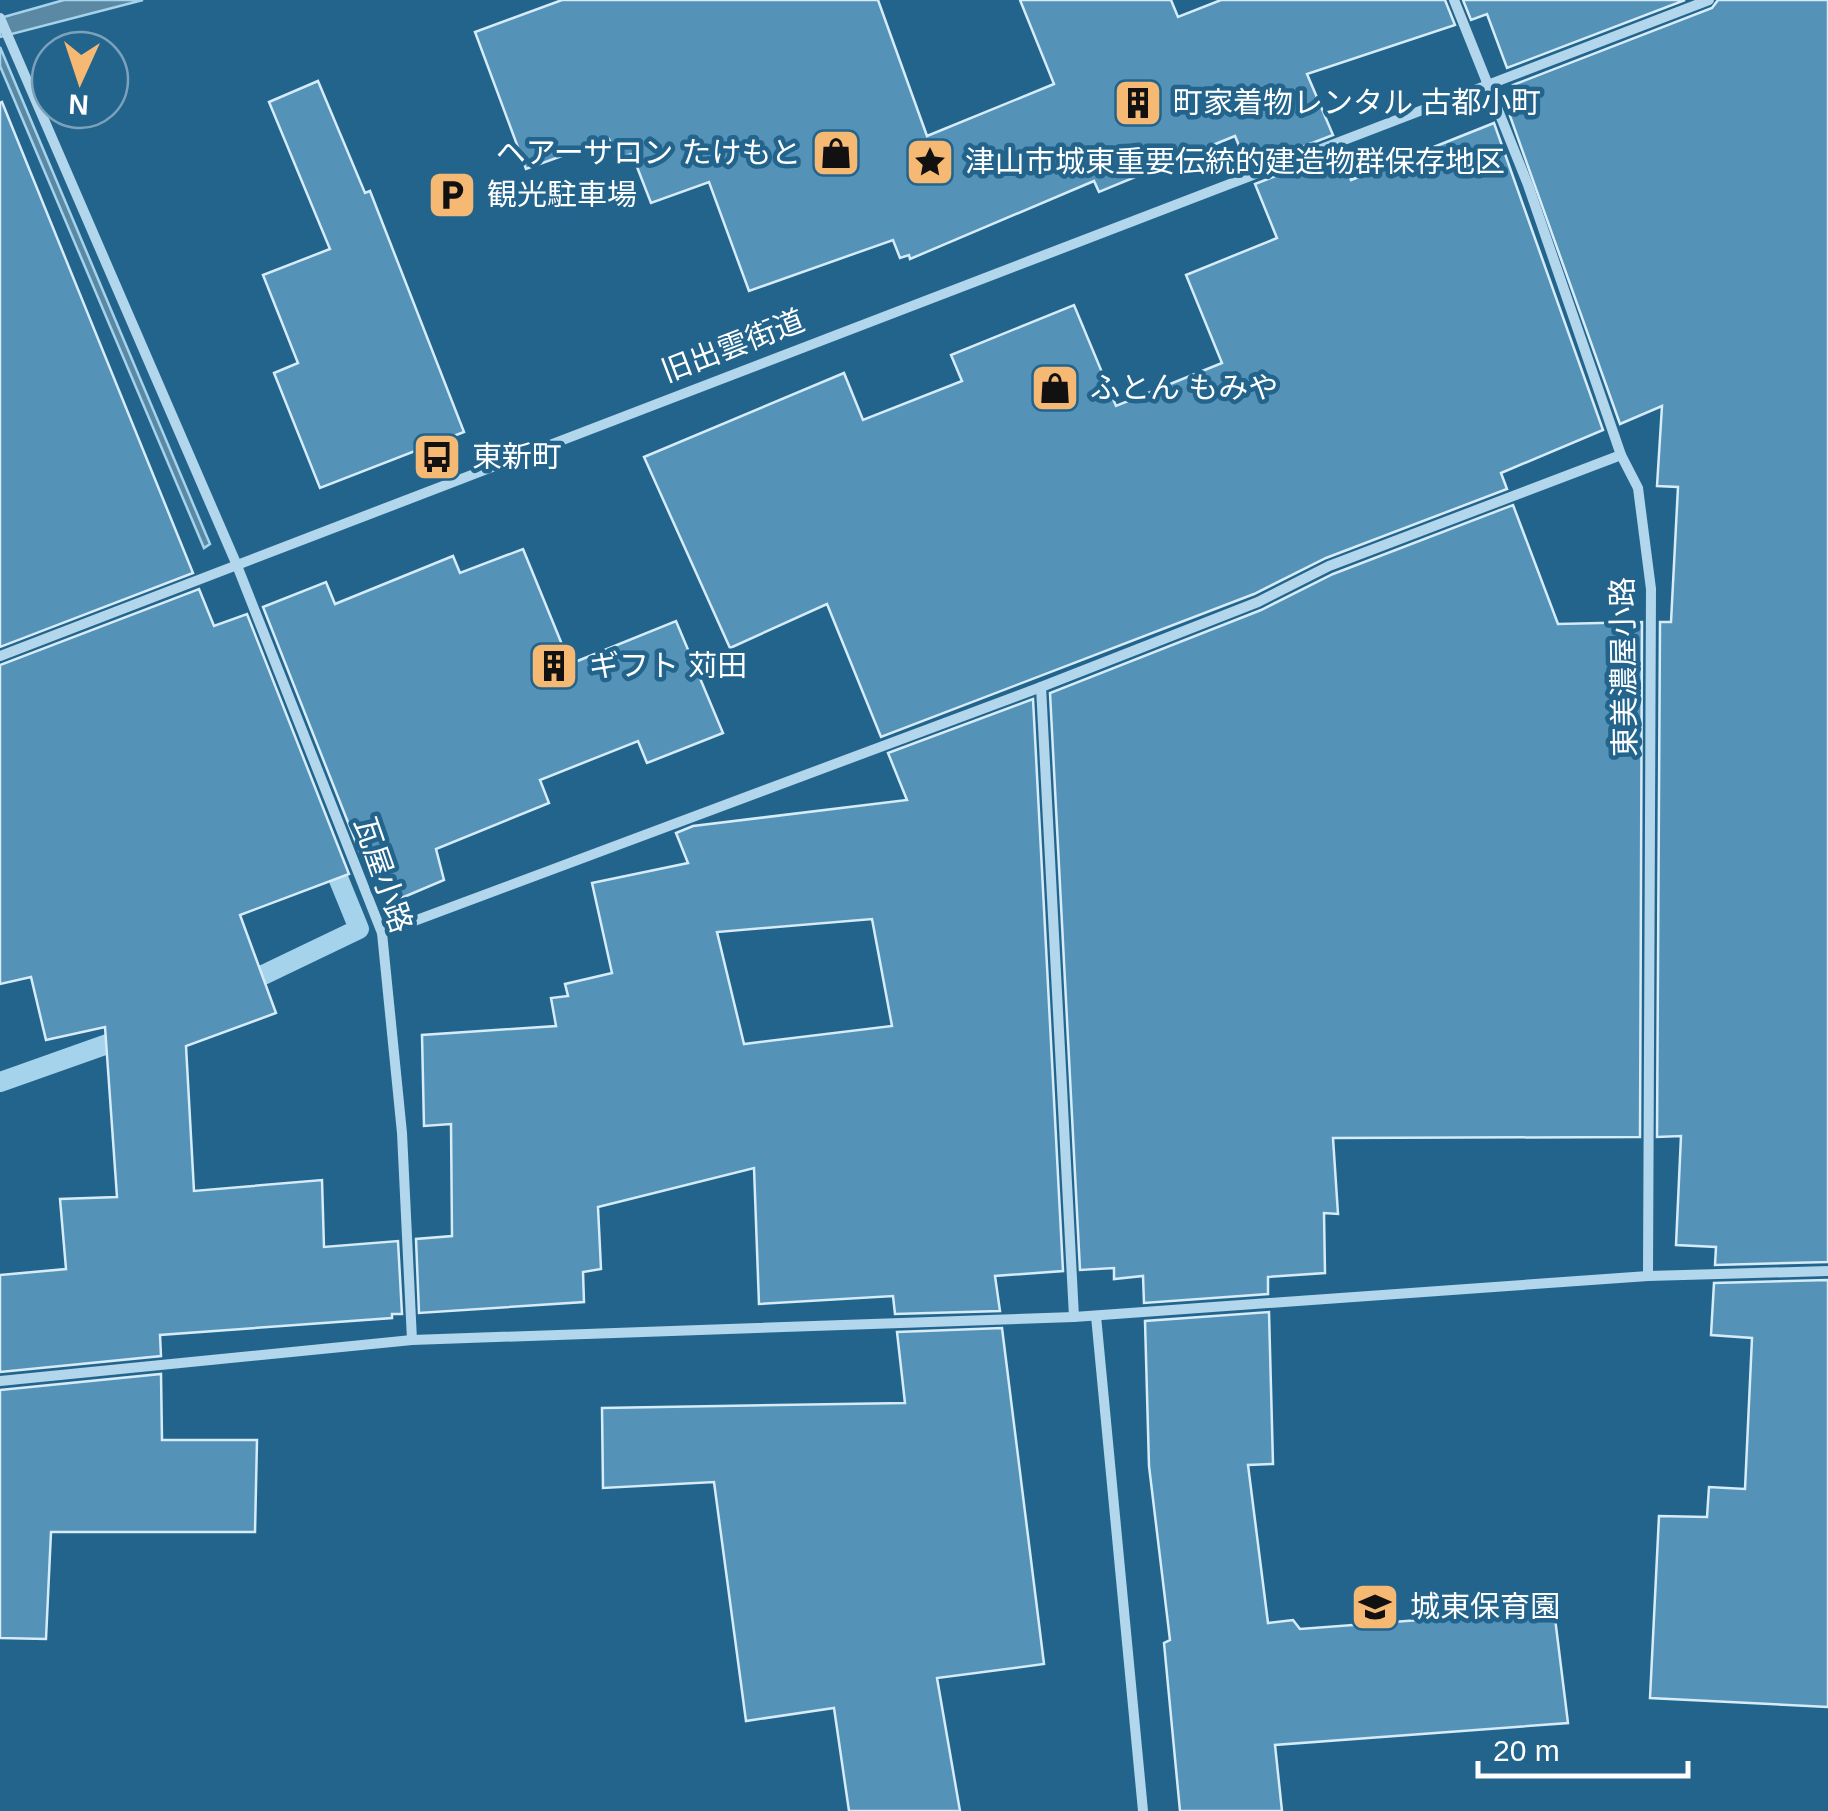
<svg xmlns="http://www.w3.org/2000/svg" width="1828" height="1811" viewBox="0 0 1828 1811" font-family="Helvetica,'Noto Sans JP',sans-serif">
	<style>
		.water { fill: #5b88a3; stroke: #a6d3ec; stroke-width: 2.5 }
		.lines { fill: none; stroke-linecap: round; stroke-linejoin: round }
		.stream { stroke: #a6d3ec; stroke-width: 20 }
		.building { fill: #5492b8; stroke: #d6ecf8; stroke-width: 2.5; fill-rule: evenodd }
		.minor { stroke: #b2d6eb; stroke-width: 10 }
		.labels { text-anchor: middle; stroke-width: 9; stroke-linejoin: round; paint-order: stroke }
		.poi-label { font-size: 30px; fill: #fff; stroke: #23648d; text-anchor: start }
		.street-label { font-size: 30px; fill: #fff; stroke: #23648d }
	</style>
	<rect width="100%" height="100%" fill="#23648d"/>
	<g class="water">
		<polygon points="64,0 143,0 0,37 0,18"/>
		<polygon points="0,47 210,544 204,548 0,66"/>
	</g>
	<g class="lines">
		<g class="stream">
			<polyline points="238,987 359,929 328,853"/>
			<polyline points="0,1082 130,1036"/>
		</g>
	</g>
	<g class="building">
		<polygon points="562,0 878,0 927,136 1054,84 1020,0 1171,0 1178,17 1221,0 1445,0 1455,25 1307,74 1333,135 1248,168 1235,136 1099,192 1094,181 910,259 909,255 900,258 893,240 749,291 709,182 651,203 632,154 617,158 609,139 526,169 475,32"/>
		<polygon points="1463,0 1685,0 1507,68 1487,14 1471,20"/>
		<polygon points="1718,0 1828,0 1828,1262 1715,1265 1716,1247 1676,1245 1681,1136 1657,1137 1660,622 1671,622 1678,487 1657,486 1662,406 1620,424 1510,116 1523,111 1513,85 1712,8"/>
		<polygon points="318,81 365,193 370,191 464,432 320,488 274,373 298,363 263,275 330,249 269,102"/>
		<polygon points="2,102 193,573 0,647 0,103"/>
		<polygon points="1494,123 1603,430 1501,473 1507,489 1326,558 1254,594 881,737 827,604 730,648 644,457 844,373 863,420 962,381 951,355 1074,305 1116,406 1222,363 1186,275 1277,238 1255,184 1340,151 1351,180"/>
		<polygon points="1513,505 1558,624 1642,622 1640,1137 1333,1138 1338,1214 1324,1213 1325,1273 1268,1277 1268,1294 1144,1303 1143,1276 1114,1279 1114,1268 1080,1270 1050,693 1261,610 1333,574"/>
		<polygon points="523,549 570,664 676,621 723,733 647,763 638,741 540,780 549,803 436,849 444,880 392,902 376,864 366,868 263,607 326,582 335,604 453,556 460,573"/>
		<polygon points="199,589 214,626 247,614 349,874 240,915 276,1013 186,1046 194,1191 322,1180 324,1247 398,1241 402,1314 392,1314 392,1318 160,1335 161,1356 0,1372 0,1275 66,1269 60,1199 117,1197 105,1027 46,1040 31,977 0,984 0,665"/>
		<path d="M1033,699L1063,1271L995,1276L1000,1311L895,1314L893,1296L759,1304L754,1168L598,1207L601,1269L583,1272L584,1302L419,1313L416,1239L452,1236L451,1124L424,1126L422,1035L556,1026L551,998L568,996L565,984L612,973L592,883L688,863L676,833L693,826L907,800L888,753ZM872,919L892,1026L744,1044L717,932Z"/>
		<polygon points="1828,1280 1828,1707 1650,1698 1659,1516 1707,1517 1709,1487 1745,1489 1752,1338 1711,1335 1714,1283"/>
		<polygon points="1269,1312 1273,1464 1248,1465 1268,1623 1293,1620 1300,1629 1554,1610 1568,1723 1275,1745 1282,1811 1180,1811 1164,1643 1170,1640 1149,1466 1145,1321"/>
		<polygon points="1002,1328 1044,1664 937,1678 960,1811 849,1811 834,1708 746,1721 714,1482 603,1488 602,1408 905,1403 897,1332"/>
		<polygon points="161,1374 162,1440 257,1440 255,1532 51,1532 46,1639 0,1638 0,1390"/>
	</g>
	<g class="lines">
		<g class="minor">
			<polyline points="1454,0 1528,185 1621,455 1638,488 1651,589 1648,1276"/>
			<polyline points="0,18 236,563 382,933 402,1133 412,1340"/>
			<polyline points="0,656 1709,0"/>
			<polyline points="382,933 1041,687"/>
			<polyline points="1096,1316 1143,1811"/>
			<polyline points="1074,1317 1041,687 1258,602 1329,566 1621,455"/>
			<polyline points="0,1381 412,1340 1074,1317 1648,1276 1828,1271"/>
		</g>
	</g>
	<defs>
		<g id="building-square" transform="scale(2.5)"><rect x="-9" y="-9" width="18" height="18" rx="4" fill="#f6b974" stroke="#23648d"/><path d="M-4-6H4V6H1V3H-1V6H-4ZM-2.5-4.3h1.7v1.8h-1.7ZM.8-4.3h1.7v1.8H.8ZM-2.5-1h1.7V.8h-1.7ZM.8-1h1.7V.8H.8Z" fill="#111"/></g>
		<g id="shop-square" transform="scale(2.5)"><rect x="-9" y="-9" width="18" height="18" rx="4" fill="#f6b974" stroke="#23648d"/><path d="M-5-2.5h2.3a2.7 3.5 0 0 1 5.4 0H5L5.5 6h-11ZM-1.5-2.5h3a1.5 2.3 0 0 0-3 0Z" fill="#111"/></g>
		<g id="sight-square" transform="scale(2.5)"><rect x="-9" y="-9" width="18" height="18" rx="4" fill="#f6b974" stroke="#23648d"/><path d="M0-6L1.8-2.2L6-1.7L2.9 1.2L3.7 5.4L0 3.3L-3.7 5.4L-2.9 1.2L-6-1.7L-1.8-2.2Z" fill="#111"/></g>
		<g id="parking-square" transform="scale(2.5)"><rect x="-9" y="-9" width="18" height="18" rx="4" fill="#f6b974" stroke="#23648d"/><path d="M-3.5-5.5H1a3.5 3.5 0 0 1 0 7H-1V5.5H-3.5ZM-1-3.4V-.6H.8a1.4 1.4 0 0 0 0-2.8Z" fill="#111"/></g>
		<g id="bus-square" transform="scale(2.5)"><rect x="-9" y="-9" width="18" height="18" rx="4" fill="#f6b974" stroke="#23648d"/><path d="M-5-6H5V4H4V6H2V4H-2V6H-4V4H-5ZM-3.5-4V0h7V-4ZM-3.5 1.2v1.5H-2V1.2ZM2 1.2v1.5H3.5V1.2Z" fill="#111"/></g>
		<g id="school-square" transform="scale(2.5)"><rect x="-9" y="-9" width="18" height="18" rx="4" fill="#f6b974" stroke="#23648d"/><path d="M0-5L7-2L0 1L-7-2ZM-4 1L0 2.5L4 1V4Q0 6-4 4Z" fill="#111"/></g>
	</defs>
	<g fill-rule="evenodd">
		<use href="#building-square" x="1138" y="103"/>
		<use href="#shop-square" x="836" y="153"/>
		<use href="#sight-square" x="930" y="162"/>
		<use href="#parking-square" x="452" y="195"/>
		<use href="#shop-square" x="1055" y="388"/>
		<use href="#bus-square" x="437" y="457"/>
		<use href="#building-square" x="554" y="666"/>
		<use href="#school-square" x="1375" y="1607"/>
	</g>
	<g class="labels">
		<g class="poi-label">
			<text x="1173" y="113">町家着物レンタル 古都小町</text>
			<text x="801" y="163" text-anchor="end">ヘアーサロン たけもと</text>
			<text x="965" y="172">津山市城東重要伝統的建造物群保存地区</text>
			<text x="487" y="205">観光駐車場</text>
			<text x="1090" y="398">ふとん もみや</text>
			<text x="472" y="467">東新町</text>
			<text x="589" y="676">ギフト 苅田</text>
			<text x="1410" y="1617">城東保育園</text>
		</g>
		<g class="street-label">
			<text transform="translate(733 346) rotate(-21)" y="10">旧出雲街道</text>
			<text transform="translate(1624 667) rotate(-91)" y="10">東美濃屋小路</text>
			<text transform="translate(383 875) rotate(71)" y="10">瓦屋小路</text>
		</g>
	</g>
	<g transform="translate(80 80) rotate(183)"><circle r="48" fill="#23648d" stroke="#7ba2bb" stroke-width="2.5"/>
	<path d="M0-8L18 38L0 25L-18 38Z" fill="#f6b974"/>
	<text y="-15" font-size="28" font-weight="bold" text-anchor="middle" fill="#ffffff">N</text>
	</g>
	<path d="M1478 1761v15h210v-15" fill="none" stroke="#ffffff" stroke-width="5"/>
	<text x="1493" y="1761" font-size="30" fill="#ffffff" stroke="#23648d" stroke-width="8" paint-order="stroke">20 m</text>
</svg>
